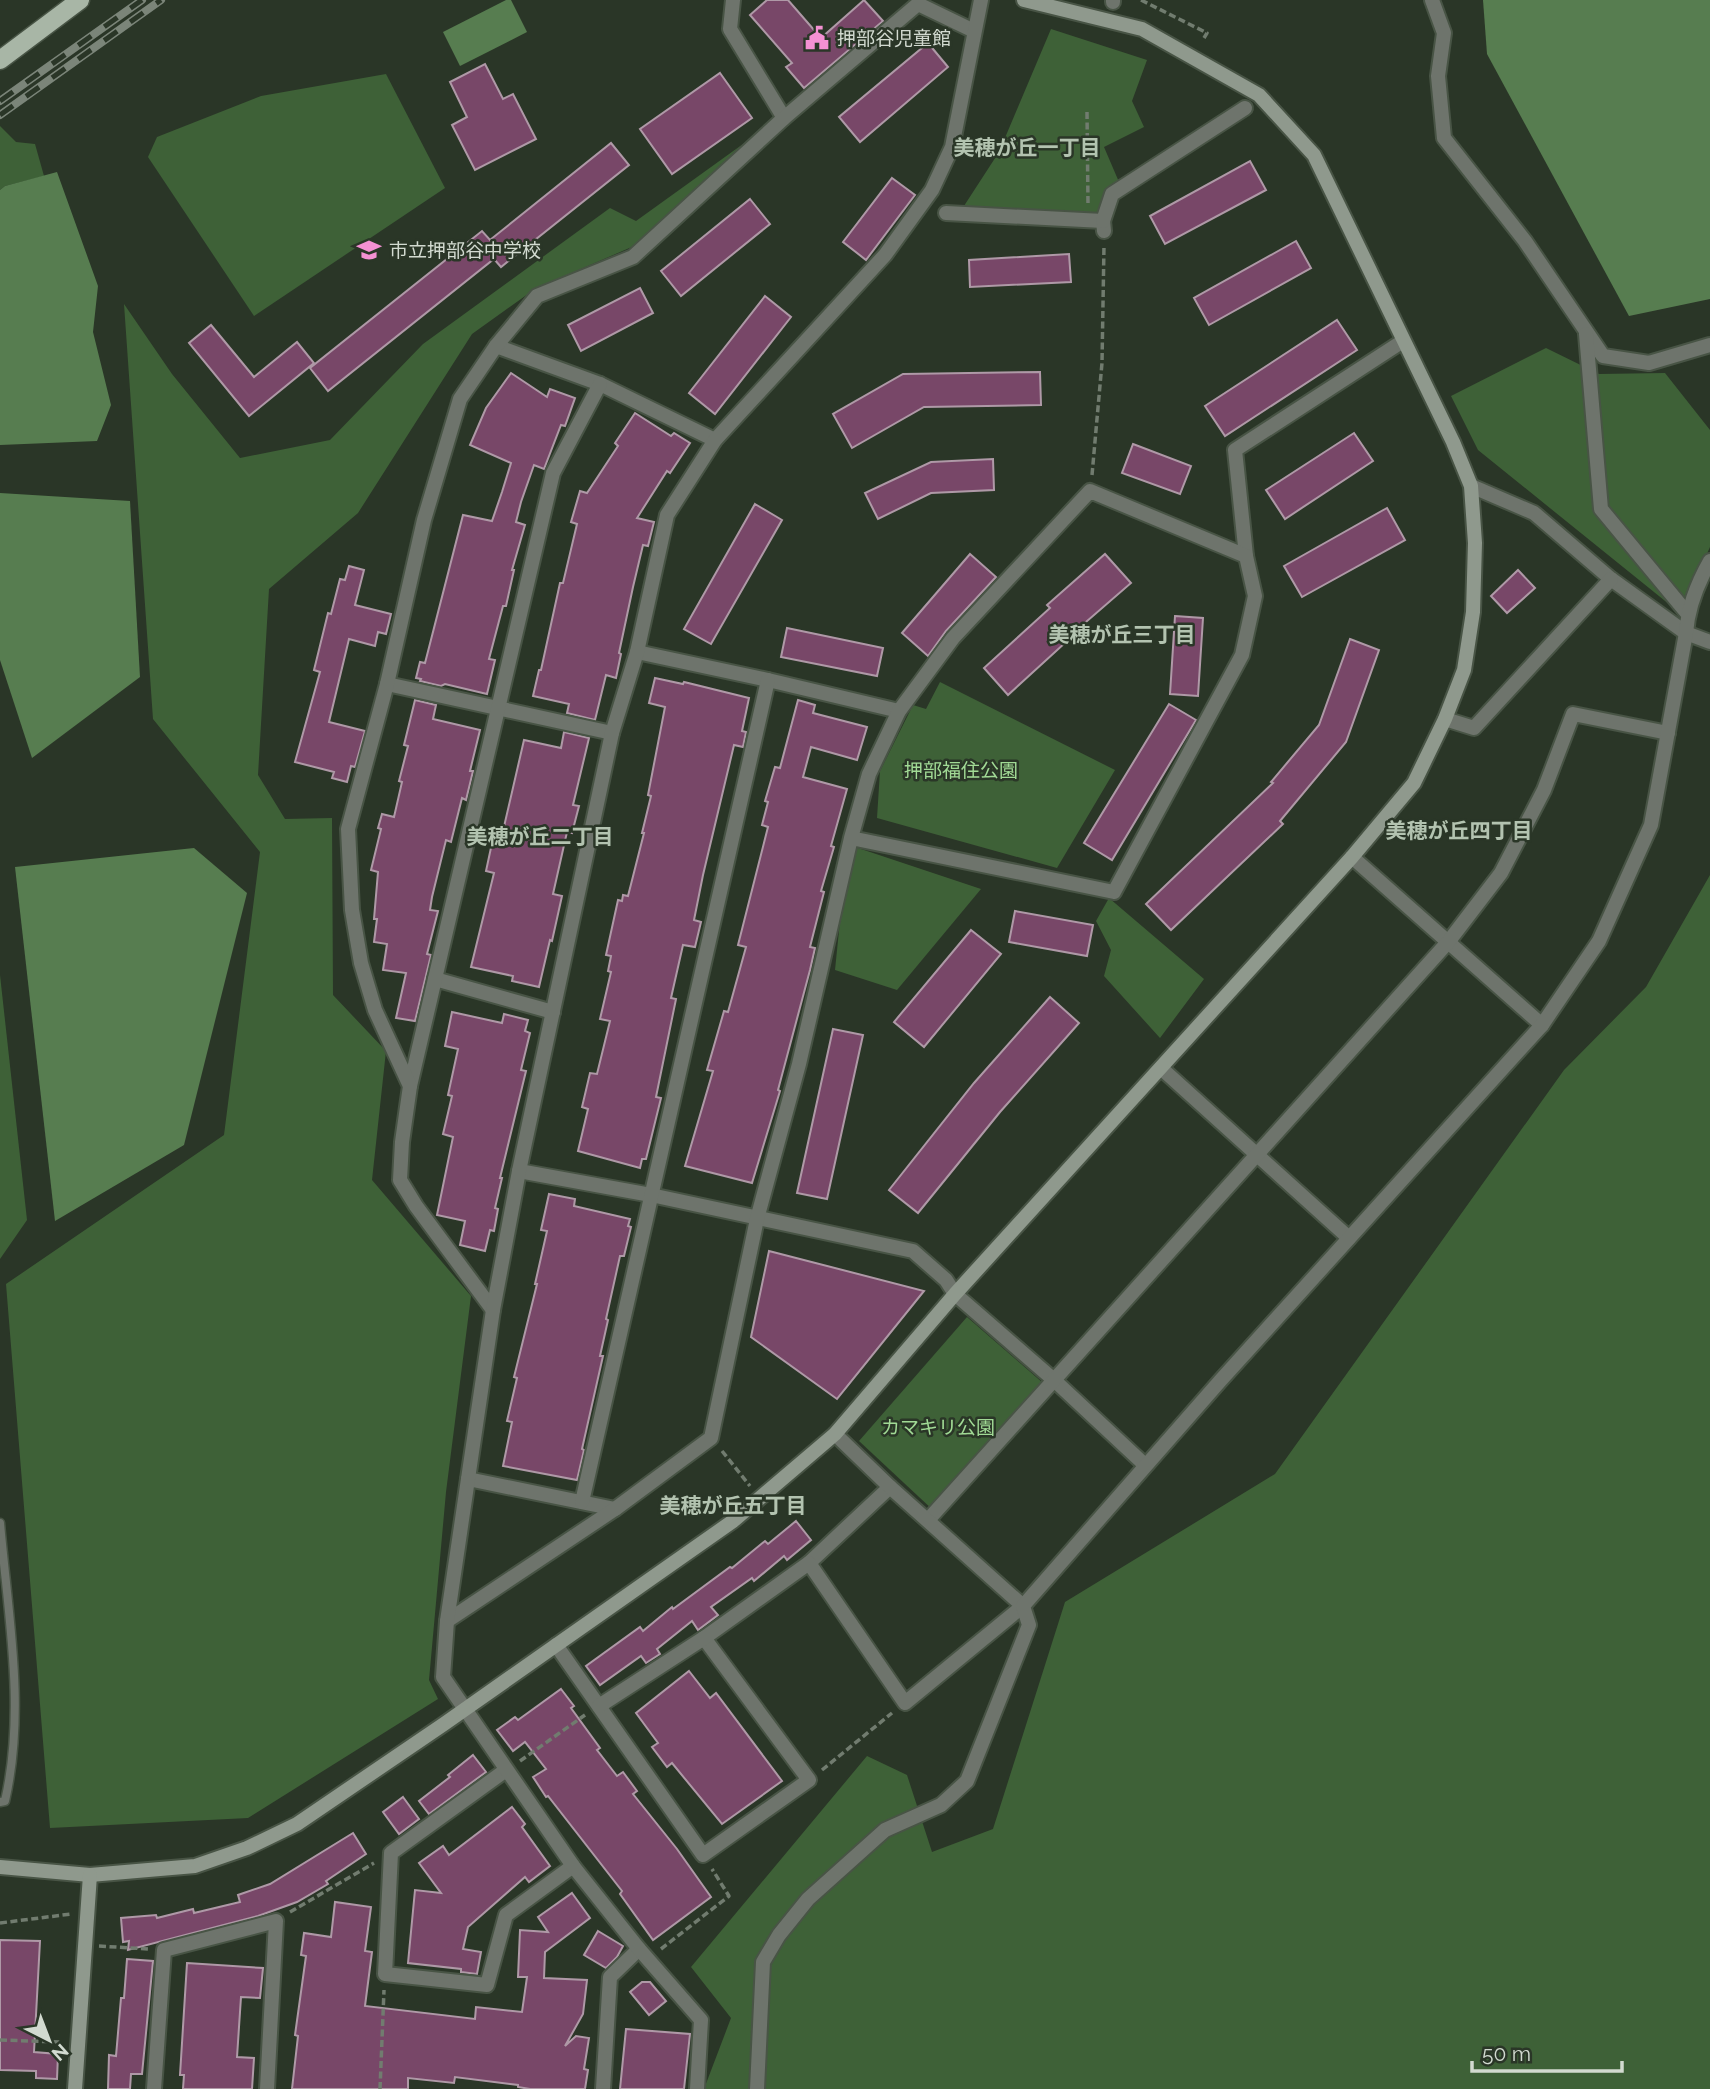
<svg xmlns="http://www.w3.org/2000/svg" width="1710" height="2089" viewBox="0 0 1710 2089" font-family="Raleway,'Noto Sans JP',sans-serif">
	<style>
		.green { fill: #3e6137 }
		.water { fill: #577d50 }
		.building { fill: #784768; stroke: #af99a7; stroke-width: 2 }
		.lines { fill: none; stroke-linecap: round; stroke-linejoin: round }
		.lane-casing { stroke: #485445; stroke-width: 11 }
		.street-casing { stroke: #485445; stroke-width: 18 }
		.secondary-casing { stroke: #485445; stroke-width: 18 }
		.primary-casing { stroke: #485445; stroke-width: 21 }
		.path { stroke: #717c6f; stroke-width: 3.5; stroke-dasharray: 7 3.5; stroke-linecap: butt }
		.lane { stroke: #6e746c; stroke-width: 8 }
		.street { stroke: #6e746c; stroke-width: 14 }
		.secondary { stroke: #8f998d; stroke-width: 14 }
		.primary { stroke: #a8b6a6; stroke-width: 18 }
		.rail-casing { stroke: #7b8579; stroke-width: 8 }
		.rail { stroke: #2a3627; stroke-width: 5; stroke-dasharray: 16; stroke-linecap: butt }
		.labels { text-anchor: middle; stroke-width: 5; stroke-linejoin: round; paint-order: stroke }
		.poi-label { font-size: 19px; fill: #d2dad0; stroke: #2a3627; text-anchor: start }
		.park-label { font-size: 19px; fill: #a1da95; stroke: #2a3627 }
		.neighbourhood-label { font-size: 21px; font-weight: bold; fill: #b3c3b0; stroke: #2a3627 }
	</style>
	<rect width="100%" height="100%" fill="#2a3627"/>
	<g class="green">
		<polygon points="1051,29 1147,60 1132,101 1144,127 1104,147 1119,182 1112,215 962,209 999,152"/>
		<polygon points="386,74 445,188 254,316 148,157 157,137 261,96"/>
		<polygon points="0,126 16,142 35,144 44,176 5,186 0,190"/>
		<polygon points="743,144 634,246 535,289 472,334 358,513 269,589 258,775 285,819 332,818 333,995 386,1051 372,1180 471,1296 446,1492 429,1680 438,1699 248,1818 50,1828 6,1284 224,1135 260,852 153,719 124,304 172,374 240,458 330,440 423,344 610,208 636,221"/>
		<polygon points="1546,348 1599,374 1665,373 1710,430 1710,547 1680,613 1478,450 1451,396"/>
		<polygon points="940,682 1115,770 1057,868 877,818 880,771 913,705 926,709"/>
		<polygon points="855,847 981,889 897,990 835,970 841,911"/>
		<polygon points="1710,875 1710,2089 704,2089 731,2018 691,1967 867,1756 907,1775 932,1852 993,1829 1065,1602 1275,1474 1564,1070 1646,987"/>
		<polygon points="1109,898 1204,979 1160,1038 1104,976 1111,950 1096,921"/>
		<polygon points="0,975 27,1220 0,1259"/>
		<polygon points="967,1317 1043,1383 934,1511 859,1441"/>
	</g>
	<g class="water">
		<polygon points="506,0 511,0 527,32 460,66 443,32"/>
		<polygon points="1483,0 1710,0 1710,299 1629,316 1487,54"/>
		<polygon points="57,172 98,286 93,332 111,405 97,441 0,445 0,190 5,186"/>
		<polygon points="0,493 130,501 140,677 32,758 0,660"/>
		<polygon points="194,848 247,893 184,1145 55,1221 15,867"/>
	</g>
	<g class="building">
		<polygon points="767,0 788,0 821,38 864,0 883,21 804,88 786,67 792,63 750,15"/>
		<polygon points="928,43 948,67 860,142 839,117"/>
		<polygon points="485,64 503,99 513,94 536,139 475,170 452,125 467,117 450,82"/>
		<polygon points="720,73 752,118 672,174 640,129"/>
		<polygon points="611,143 629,165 501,267 494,259 328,391 310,368 482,231 490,240"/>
		<polygon points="1250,161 1266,190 1165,244 1150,216"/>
		<polygon points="892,178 915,195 866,260 843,242"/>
		<polygon points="750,199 770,224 681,296 661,271"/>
		<polygon points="1296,241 1311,268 1209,325 1194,298"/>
		<polygon points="1069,254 1071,282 970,287 969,260"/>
		<polygon points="640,288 653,313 581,351 568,325"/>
		<polygon points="765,296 791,317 715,414 689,393"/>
		<polygon points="1337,320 1357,350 1225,436 1205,406"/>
		<polygon points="211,325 254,377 297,342 314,363 249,416 189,343"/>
		<polygon points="1040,372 1041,405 924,407 852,448 833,414 903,374"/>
		<polygon points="511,373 547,397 550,389 575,398 565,426 561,425 544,469 534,465 521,502 516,522 525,525 512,570 514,570 506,606 503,606 489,659 495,660 487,694 445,684 441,686 420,681 421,679 416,678 420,662 425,663 463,515 492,521 502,492 511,463 470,445 486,408"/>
		<polygon points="635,413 671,436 674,433 690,443 670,473 667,471 637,518 654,522 648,546 643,545 633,587 619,653 621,654 616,678 606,675 595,720 567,713 569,704 533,696 539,670 541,670 560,583 563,583 577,524 571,522 580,491 587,493 618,446 615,443"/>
		<polygon points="1354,433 1373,461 1285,519 1266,490"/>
		<polygon points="1133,444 1191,466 1180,494 1122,473"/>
		<polygon points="993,459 994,490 931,493 878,519 865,493 931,462"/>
		<polygon points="755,504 782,520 711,644 684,629"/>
		<polygon points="1387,508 1405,540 1302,597 1284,566"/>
		<polygon points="970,554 996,577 946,631 928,656 902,633"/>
		<polygon points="1105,554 1131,583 1064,641 1066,642 1008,695 984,668 1050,608 1047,605"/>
		<polygon points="349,566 364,570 355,605 391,614 386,634 378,632 375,646 349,639 329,722 365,731 355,767 351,766 347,782 332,778 334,772 295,762 320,672 314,670 328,613 331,614 340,579 345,580"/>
		<polygon points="1518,570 1535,588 1507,613 1491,596"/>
		<polygon points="1175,616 1203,618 1198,696 1170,694"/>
		<polygon points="787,628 883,648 877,676 781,657"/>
		<polygon points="1350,639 1379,650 1346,742 1280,821 1283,824 1171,930 1146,904 1273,783 1271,782 1319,725"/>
		<polygon points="655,678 683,684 684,682 749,698 742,731 746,732 743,747 734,745 703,875 694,920 701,922 695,947 683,945 671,998 676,999 656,1097 661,1098 646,1159 642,1159 640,1168 578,1151 588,1109 582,1107 590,1073 597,1074 610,1021 600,1019 611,972 608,971 611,956 606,955 618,900 622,901 623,895 628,896 644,833 642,833 651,796 648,795 665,707 649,703"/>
		<polygon points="415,700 436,705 433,719 480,730 470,771 473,771 466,800 462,798 451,842 446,840 432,897 430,910 438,911 427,954 431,955 415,1021 396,1018 406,973 383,970 387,944 374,942 377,919 374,919 378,872 371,870 381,829 378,828 382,814 394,817 402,782 399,781 408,746 404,745"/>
		<polygon points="798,700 815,705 813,713 867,727 857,760 811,747 803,777 847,789 831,846 834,847 821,891 824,892 810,947 815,948 810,970 778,1090 780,1091 752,1183 685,1166 713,1071 707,1070 724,1011 728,1012 746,947 738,945 768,827 762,825 768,802 765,801 775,767 780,768"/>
		<polygon points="1169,704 1196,720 1112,860 1084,843"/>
		<polygon points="564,732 589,738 573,805 579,806 572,833 567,832 553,894 562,896 552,941 550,940 539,987 512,981 513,976 471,967 494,873 486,871 495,829 503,831 524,740 561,748"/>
		<polygon points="1015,911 1093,925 1087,956 1009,942"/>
		<polygon points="971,930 1001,954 924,1047 894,1022"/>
		<polygon points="1050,997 1079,1023 1000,1112 918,1213 889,1190 974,1083"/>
		<polygon points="452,1012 502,1023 504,1014 528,1020 525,1031 530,1033 521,1070 526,1071 500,1178 502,1178 495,1208 498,1209 494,1231 490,1230 485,1251 460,1245 465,1221 437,1215 453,1137 443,1134 452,1096 448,1095 458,1049 445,1046"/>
		<polygon points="833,1029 863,1035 827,1199 797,1193"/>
		<polygon points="549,1194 575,1199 574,1206 630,1219 628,1226 631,1227 624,1256 620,1256 606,1319 608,1320 600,1356 603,1356 582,1449 584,1450 577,1480 503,1466 512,1422 507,1421 517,1378 514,1377 537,1284 535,1284 547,1231 541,1230"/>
		<polygon points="769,1251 924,1291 837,1399 751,1337"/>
		<polygon points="796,1521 811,1540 787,1560 784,1556 754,1581 752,1578 711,1607 718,1615 698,1630 692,1621 657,1649 660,1654 646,1663 641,1656 600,1685 586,1666 640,1627 643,1631 672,1607 673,1609 730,1567 732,1568 765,1541 768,1544"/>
		<polygon points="689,1671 710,1698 716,1693 782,1781 722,1824 672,1763 667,1767 652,1747 658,1743 636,1713"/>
		<polygon points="561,1689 574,1706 571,1708 600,1748 597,1750 617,1776 623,1772 637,1791 633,1794 677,1849 711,1897 653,1940 620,1894 622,1891 548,1796 546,1797 533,1777 546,1769 525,1742 513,1751 497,1730 515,1717 518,1720"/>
		<polygon points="473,1755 486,1772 429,1814 419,1801 450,1777 448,1775"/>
		<polygon points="403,1797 419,1819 399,1834 383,1812"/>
		<polygon points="512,1807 525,1824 522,1827 550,1866 529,1882 525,1877 468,1927 463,1949 481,1952 477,1974 461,1972 461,1969 408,1963 415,1890 441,1893 419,1863 443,1846 449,1855"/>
		<polygon points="353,1833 366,1854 326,1881 328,1884 297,1902 258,1916 128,1950 129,1941 123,1942 121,1918 156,1915 157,1918 193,1909 194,1913 240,1902 238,1895 270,1884"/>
		<polygon points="572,1893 590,1918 545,1952 544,1978 587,1980 583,2014 565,2046 576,2036 589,2038 584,2069 588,2070 585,2089 530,2089 518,2087 518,2085 455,2077 454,2083 408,2078 408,2089 292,2089 298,2036 295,2035 306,1956 301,1955 304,1933 331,1937 335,1902 371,1907 365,1951 372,1952 365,2006 475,2019 476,2007 522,2012 527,1977 518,1977 520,1930 548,1932 538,1917"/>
		<polygon points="598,1931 623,1946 617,1957 606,1968 584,1955"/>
		<polygon points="0,1940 40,1941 34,2052 58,2054 57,2079 36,2078 36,2071 0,2070"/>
		<polygon points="127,1959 153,1961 142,2074 131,2074 130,2089 108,2089 109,2055 116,2056 121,1998 124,1998"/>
		<polygon points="187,1963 263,1968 260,1998 241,1997 237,2057 254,2058 252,2089 183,2089 184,2075 180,2075"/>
		<polygon points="642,1982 650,1982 666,2001 649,2015 630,1992"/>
		<polygon points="626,2029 690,2034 684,2089 620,2089"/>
	</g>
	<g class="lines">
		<g class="lane-casing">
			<path id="lane" d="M0,1523C8,1615 26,1710 5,1801L0,1802"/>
		</g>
		<g class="street-casing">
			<g id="street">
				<polyline points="733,0 730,29 784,118"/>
				<polyline points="1432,0 1444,33 1438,76 1444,138 1525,241 1603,356 1649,363 1710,345"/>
				<polyline points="1113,2 1113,0"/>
				<polyline points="946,213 1103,221 1104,231"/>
				<polyline points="1103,221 1112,194 1245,108"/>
				<polyline points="1586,334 1601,509 1687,613"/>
				<polyline points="496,346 600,384 715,440"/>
				<polyline points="1471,486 1534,513 1611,579 1686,633 1710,642"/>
				<polyline points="1246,556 1235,450 1403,341"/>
				<polyline points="637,652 768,680 899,711"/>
				<polyline points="387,684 612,733"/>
				<polyline points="1445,719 1474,728 1611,579"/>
				<polyline points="1352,857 1542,1025"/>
				<polyline points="435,979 553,1012"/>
				<polyline points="1161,1068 1349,1238"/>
				<polyline points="410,1086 553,473 600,384"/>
				<polyline points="519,1171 651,1195 913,1251 946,1280 955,1294 1054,1380 1145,1465"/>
				<polyline points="493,1310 416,1206 400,1180 402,1142 410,1086 375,1010 361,963 352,910 348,829 387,684 424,520 460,399 496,346 537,296 633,257 784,118 918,4 974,31"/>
				<polyline points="468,1479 615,1509"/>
				<polyline points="582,1502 768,680"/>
				<polyline points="928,1520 1449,941 1501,873 1544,790 1573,714 1668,733"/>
				<polyline points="809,1563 890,1487"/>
				<polyline points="447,1621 615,1509 711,1438 757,1219 799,1064 851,838 869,774 899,711 953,638 1090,491 1246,556 1255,596 1242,655 1114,892 851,838"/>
				<polyline points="556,1645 703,1855 809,1780 704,1638"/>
				<polyline points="599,1706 704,1638 809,1563 905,1703 1023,1606 890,1487 835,1434"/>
				<polyline points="506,1770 391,1853 385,1974 487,1985 506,1915 573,1866"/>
				<polyline points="154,2089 164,1950 276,1921 267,2089"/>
				<polyline points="603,2089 610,1977 639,1949"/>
				<polyline points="697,2089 701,2020 639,1949 573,1866 443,1677 447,1621 493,1310 519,1171 612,733 637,652 667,515 715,440 885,255 932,190 952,147 981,0"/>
				<path d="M757,2089L763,1962L779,1935L808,1899L885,1830L941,1805L967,1781L1029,1625L1023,1606L1220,1381L1542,1025L1599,941L1651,825L1686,633C1688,606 1697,584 1710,561"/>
			</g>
		</g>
		<g class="secondary-casing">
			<g id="secondary">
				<polyline points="0,1867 90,1875 195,1866 247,1848 297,1824 444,1724 733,1521 835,1434 955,1294 1352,857 1414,783 1445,719 1464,670 1473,612 1475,543 1471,486 1453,442 1314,155 1259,95 1142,29 1024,0"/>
				<polyline points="75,2089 90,1875"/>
			</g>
		</g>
		<g class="primary-casing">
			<polyline id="primary" points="0,60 80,0"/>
		</g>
		<g class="path">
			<polyline points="1141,0 1207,33 1204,38"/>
			<polyline points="1087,112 1088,204"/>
			<polyline points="1092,475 1102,363 1104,245"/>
			<polyline points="722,1451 750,1486"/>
			<polyline points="520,1761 585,1715"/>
			<polyline points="822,1770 892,1713"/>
			<polyline points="290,1912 374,1863"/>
			<polyline points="0,1923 71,1914"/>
			<polyline points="99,1946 148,1949"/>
			<polyline points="661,1949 729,1896 712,1869"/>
			<polyline points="0,2040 61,2042"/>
			<polyline points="380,2089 384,1990"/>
		</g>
		<use href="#lane" class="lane"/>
		<use href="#street" class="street"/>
		<use href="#secondary" class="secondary"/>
		<use href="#primary" class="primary"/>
		<g class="rail-casing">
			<g id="rail">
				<polyline points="0,101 142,0"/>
				<polyline points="0,115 161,0"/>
			</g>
		</g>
		<use href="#rail" class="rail"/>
	</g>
	<defs>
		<g id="civic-bare" transform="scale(1.89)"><path d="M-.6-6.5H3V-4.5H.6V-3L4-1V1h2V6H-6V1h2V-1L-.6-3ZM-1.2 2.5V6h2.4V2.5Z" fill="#f491d3" stroke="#2a3627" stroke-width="2.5" paint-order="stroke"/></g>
		<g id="school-bare" transform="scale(1.89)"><path d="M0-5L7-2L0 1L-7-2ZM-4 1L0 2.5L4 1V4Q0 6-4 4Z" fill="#f491d3" stroke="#2a3627" stroke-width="2.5" paint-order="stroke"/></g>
	</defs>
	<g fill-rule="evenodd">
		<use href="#civic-bare" x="817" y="38"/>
		<use href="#school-bare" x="369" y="250"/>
	</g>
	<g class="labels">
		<g class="poi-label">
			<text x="837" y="45">押部谷児童館</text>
			<text x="389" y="257">市立押部谷中学校</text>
		</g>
		<g class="park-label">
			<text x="961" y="777">押部福住公園</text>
			<text x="938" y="1434">カマキリ公園</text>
		</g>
		<g class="neighbourhood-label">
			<text x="1027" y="155">美穂が丘一丁目</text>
			<text x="1122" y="642">美穂が丘三丁目</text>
			<text x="1459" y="838">美穂が丘四丁目</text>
			<text x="540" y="844">美穂が丘二丁目</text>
			<text x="733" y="1513">美穂が丘五丁目</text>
		</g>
	</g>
	<g transform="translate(49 2040) rotate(138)" stroke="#2a3627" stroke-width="5" paint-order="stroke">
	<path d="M0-5L12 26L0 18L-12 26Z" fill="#d2dad0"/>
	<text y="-10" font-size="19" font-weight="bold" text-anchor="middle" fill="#d2dad0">N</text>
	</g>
	<path d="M1472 2061v10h150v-10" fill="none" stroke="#d2dad0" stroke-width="3.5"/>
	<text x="1482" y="2061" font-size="21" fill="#d2dad0" stroke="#2a3627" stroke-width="5" paint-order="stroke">50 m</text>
</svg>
